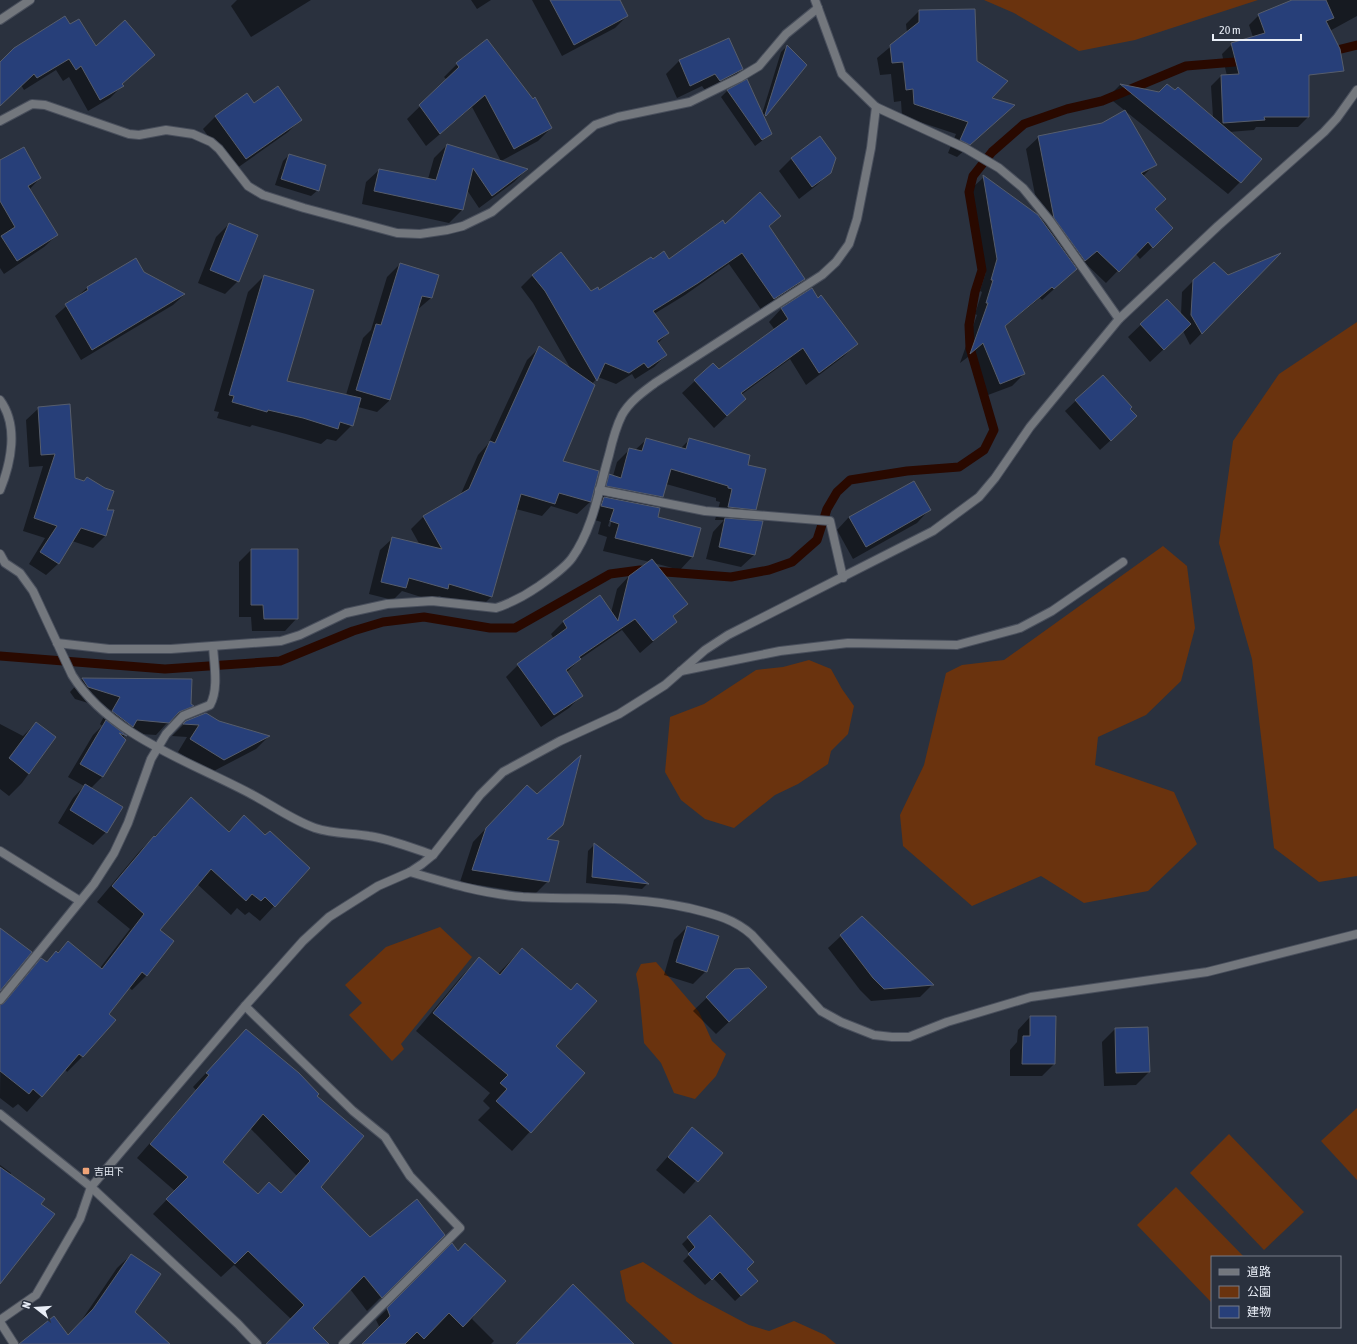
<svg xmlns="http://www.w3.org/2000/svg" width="1357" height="1344" viewBox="0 0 1357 1344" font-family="'Asap Condensed','Noto Sans JP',sans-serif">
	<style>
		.green { fill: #6a330e }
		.shadow { fill: #0007; fill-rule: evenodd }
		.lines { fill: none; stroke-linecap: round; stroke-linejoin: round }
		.stream { stroke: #290900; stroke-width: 9 }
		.building { fill: #273f79; stroke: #565d6c; fill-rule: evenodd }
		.service-casing { stroke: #494f5c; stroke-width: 10 }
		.minor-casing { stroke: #494f5c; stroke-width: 10 }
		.service { stroke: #73777d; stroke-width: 8 }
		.minor { stroke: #73777d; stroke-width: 8 }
		.poi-dot { fill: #efa377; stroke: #2a313e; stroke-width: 1.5 }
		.labels { text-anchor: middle; stroke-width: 4; stroke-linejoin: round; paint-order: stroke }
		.poi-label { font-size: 10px; fill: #e9eef7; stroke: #2a313e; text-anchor: start }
	</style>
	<rect width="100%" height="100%" fill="#2a313e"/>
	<g class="green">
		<polygon points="984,0 1258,0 1135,40 1079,51 1014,13"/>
		<polygon points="1357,322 1357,876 1319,882 1274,848 1252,659 1219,543 1233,441 1279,374"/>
		<polygon points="1163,546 1187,566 1195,628 1181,681 1146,715 1098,737 1095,765 1174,792 1197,844 1148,891 1084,903 1041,876 972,906 903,846 900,815 924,765 946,673 962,665 1004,660"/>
		<polygon points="809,660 831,669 842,689 854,706 848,734 831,751 828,764 798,784 775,795 734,828 705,819 681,800 665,772 670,717 704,704 756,670 783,667"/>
		<polygon points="440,927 472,957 401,1044 404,1049 392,1061 349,1015 362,1003 345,985 386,947"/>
		<polygon points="656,962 699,1012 712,1041 726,1054 716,1076 695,1099 674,1093 661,1063 644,1043 639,990 636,974 641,964"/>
		<polygon points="1357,1108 1357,1180 1321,1141"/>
		<polygon points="1229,1134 1304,1212 1264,1250 1190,1173"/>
		<polygon points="1176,1187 1244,1257 1212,1257 1211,1302 1137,1225"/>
		<polygon points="643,1262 698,1298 749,1325 769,1331 794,1321 825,1335 836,1344 673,1344 626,1301 620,1271"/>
	</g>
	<g class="shadow">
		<polygon points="237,0 311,0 251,37 231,6"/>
		<polygon points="471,0 491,0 477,9"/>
		<polygon points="532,0 619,0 627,16 615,28 562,56"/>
		<polygon points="1294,0 1357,0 1357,16 1255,72 1308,117 1298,127 1256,127 1254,130 1229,132 1240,182 1228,194 1108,97 1120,85 1159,93 1175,91 1178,88 1213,117 1211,86 1221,76 1227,76 1222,54 1232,44 1253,37 1249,25 1259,15"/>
		<polygon points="919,11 976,62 991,99 1013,106 957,157 948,153 956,134 902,116 901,101 894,102 891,74 880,75 877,58 907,33 906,24"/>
		<polygon points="70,26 96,48 154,55 121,84 122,86 110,98 88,111 69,77 63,81 56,70 24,90 21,85 0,105 0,63"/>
		<polygon points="728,39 742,69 729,82 707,93 702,86 677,98 666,74 679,61"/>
		<polygon points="787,46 765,115 763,117 771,134 755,146 721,97 727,91 747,81 762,114 781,52"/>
		<polygon points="457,64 551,128 538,141 501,161 472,107 426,146 407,119 447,80 444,77"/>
		<polygon points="216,116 301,119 288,132 233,171 203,129"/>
		<polygon points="1039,137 1155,164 1143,176 1154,209 1172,228 1140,259 1135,253 1106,283 1084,262 1042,300 1040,298 1004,327 1024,374 1012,386 988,395 972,354 960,363 977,315 975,314 982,292 980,291 986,272 972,188 984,177 1040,220 1026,149"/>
		<polygon points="820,138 830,172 817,185 799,199 779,171 791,159"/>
		<polygon points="447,145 526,170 514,182 479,208 467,190 462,210 449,223 362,204 366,182 379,170 428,179 434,158"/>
		<polygon points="289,155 318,190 311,196 275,185 283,161"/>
		<polygon points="0,161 40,178 29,190 57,235 44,247 4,274 0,268"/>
		<polygon points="779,216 768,227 804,279 792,291 762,311 729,264 685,295 654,314 668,333 658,343 666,355 654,367 635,379 632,374 616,384 598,377 592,384 561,461 598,472 590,502 577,514 551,506 542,516 516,509 492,596 479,609 439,596 434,601 402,591 393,600 369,594 380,550 393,538 420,545 411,529 423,517 460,496 478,455 488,444 527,360 539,348 572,371 533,303 521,287 533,275 591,293 599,291 652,260 669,260 725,225"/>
		<polygon points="229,224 238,281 225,294 198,283 216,237"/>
		<polygon points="1277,256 1190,345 1183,331 1150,362 1128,337 1167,300 1181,315 1182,292 1194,280 1228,276"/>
		<polygon points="135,259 143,273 184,295 173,305 81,360 55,316 87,288"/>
		<polygon points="400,264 438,276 431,298 417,310 390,400 377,412 358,407 352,425 336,441 327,439 321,444 286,434 252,425 250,427 217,418 219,412 214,411 248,292 264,276 286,381 346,395 363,338 371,330 387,277"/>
		<polygon points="811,290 856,344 844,356 806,385 790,359 741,395 745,399 714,428 682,393 695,381 719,371 775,330 769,322 781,309"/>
		<polygon points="1102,376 1126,426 1100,450 1065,411"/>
		<polygon points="39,408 74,479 83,482 87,478 105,536 93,548 72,541 59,563 46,575 29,564 45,538 23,531 43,466 29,467 26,420"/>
		<path d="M690,439L747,465L755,509L744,521L754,555L741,567L706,559L713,532L724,520H715L720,502L716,501V498L666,484L662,497L652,507L657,517L692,557L680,570L654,563L686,604L673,617L676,622L640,653L622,630L580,659L566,673L581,696L569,708L541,727L506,677L518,665L554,639L551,634L563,622L600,597L611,613L617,589L629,576L650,562L603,551L607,537L598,534L601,522L589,518L591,510L602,500L594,498L597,488L610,475L613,476L617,462L630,449L635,450L646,440L680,449ZM612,513H614L610,527L608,526Z"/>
		<polygon points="929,510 917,523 853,559 837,530 849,517"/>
		<polygon points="251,550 297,618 285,631 252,631 251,617 239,617 239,562"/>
		<polygon points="82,679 191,680 190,704 192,706 180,718 166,724 156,735 126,733 123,738 125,740 102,777 91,788 106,832 93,845 58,823 73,798 84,786 68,777 93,735 102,726 100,724 108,709 75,699 70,692"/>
		<polygon points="187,721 218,722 268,737 256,749 210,773 178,752 187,737 172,736"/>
		<polygon points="36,723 55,737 22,783 9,796 0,789 0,724 23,736"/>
		<polygon points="191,799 228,832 244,816 274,906 260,921 249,912 245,915 237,908 231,915 197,884 159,930 173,942 146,976 132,990 128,987 107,1014 114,1020 82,1057 67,1072 65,1069 27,1112 18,1104 13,1108 0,1098 1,1005 26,974 41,959 46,963 68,942 100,968 130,929 97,902 139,852"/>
		<polygon points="514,799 563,824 542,842 548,881 535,894 460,882 473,842"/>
		<polygon points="594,845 647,884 642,889 586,883 588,851"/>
		<polygon points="687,927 706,971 693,984 664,975 674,940"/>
		<polygon points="841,936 932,985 920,997 871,1001 860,990 828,948"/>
		<polygon points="522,949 554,1046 584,1073 512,1151 478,1120 490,1108 483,1101 490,1093 416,1031 461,977 479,959 498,974"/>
		<polygon points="736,970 753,999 716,1034 693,1011"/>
		<polygon points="1030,1017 1054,1064 1042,1076 1010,1076 1010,1050 1017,1042 1018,1030"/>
		<polygon points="1115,1029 1149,1072 1136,1085 1104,1086 1102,1042"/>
		<path d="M246,1030L315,1096L319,1187L370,1238L444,1235L367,1311L350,1289L312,1328L318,1344H267L291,1319L234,1265L221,1277L153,1214L175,1191L137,1158L196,1090L193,1087ZM250,1128L297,1176L280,1194L258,1195L222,1162Z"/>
		<polygon points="692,1129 721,1153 684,1194 656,1170"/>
		<polygon points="0,1165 11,1173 10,1175 40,1204 0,1283"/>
		<polygon points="710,1217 745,1269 750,1287 735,1301 713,1278 705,1285 683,1261 690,1254 682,1244"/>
		<polygon points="452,1245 474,1316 472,1319 494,1341 491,1344 364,1344 380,1328 376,1320"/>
		<polygon points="131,1255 134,1313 165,1344 22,1344 68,1336 79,1324 117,1268"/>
	</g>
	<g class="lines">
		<g class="stream">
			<polyline points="1329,52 1357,45"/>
			<polyline points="0,656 165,669 280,661 353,631 383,622 424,617 490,628 515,628 610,574 640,570 731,577 769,570 792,562 817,540 827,509 837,492 850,480 907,471 959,467 984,450 994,430 970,348 969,325 975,292 982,270 969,192 973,176 992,152 1024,124 1067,109 1102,101 1186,66 1247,61"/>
		</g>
	</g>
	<g class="building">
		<polygon points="550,0 620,0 628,16 574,45"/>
		<polygon points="1292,0 1326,0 1334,18 1326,21 1340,49 1344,71 1309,75 1309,117 1264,117 1265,120 1223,123 1221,75 1239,74 1231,43 1265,33 1258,14"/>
		<polygon points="975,9 977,61 1008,81 992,98 1015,105 970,145 960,140 968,122 914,104 913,89 906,90 903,62 892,63 890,45 919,22 919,10"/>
		<polygon points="65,16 70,24 79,19 96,46 125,20 155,55 122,84 124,86 100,100 81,66 76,70 69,59 37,78 34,74 0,106 0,62 14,48"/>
		<polygon points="729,38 743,69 720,81 715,74 690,86 679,60"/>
		<polygon points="487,39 533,99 535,97 552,128 514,149 485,95 440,134 419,105 459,67 456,63"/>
		<polygon points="787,45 807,65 766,116 765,115"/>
		<polygon points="747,79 772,134 762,140 727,90"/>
		<polygon points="1120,84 1159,92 1167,84 1175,90 1178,87 1262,159 1241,183"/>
		<polygon points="278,86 302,120 246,159 215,116 247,93 254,103"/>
		<polygon points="1125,110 1157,165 1141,173 1166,199 1155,209 1173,228 1153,248 1148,242 1119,272 1097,251 1085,261 1054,218 1038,136 1102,123"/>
		<polygon points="820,136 836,158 831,173 812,187 791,158"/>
		<polygon points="447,144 528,169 492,196 473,168 463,210 374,191 379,169 436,180"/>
		<polygon points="24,147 41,178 28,186 58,235 17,261 1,236 15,227 0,201 0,160"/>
		<polygon points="289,154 326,165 319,191 281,179"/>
		<polygon points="983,175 1038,215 1077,269 1054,289 1052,287 1005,326 1025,374 1000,384 983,343 970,354 988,303 986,303 993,280 991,280 997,259"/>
		<polygon points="760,192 781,216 769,226 805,279 774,299 742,253 698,283 653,311 669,333 657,341 667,355 648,368 644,363 629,373 605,363 597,381 545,291 532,275 561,252 591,291 598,287 599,290 651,257 653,259 664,251 669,259 723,220 725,224"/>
		<polygon points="229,223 258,235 239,282 210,270"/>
		<polygon points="1281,253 1202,334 1191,315 1193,280 1214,262 1228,275"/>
		<polygon points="136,258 144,272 185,294 92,350 65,304 88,290 87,287"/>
		<polygon points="400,263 439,275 432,298 422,296 390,400 356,390 376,324 381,325"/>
		<polygon points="264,275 314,290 287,381 361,398 353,426 340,422 338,429 303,418 268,410 267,412 232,402 234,396 229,395"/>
		<polygon points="812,288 818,298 821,295 858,344 819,373 803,348 741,393 746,399 727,416 694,380 713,363 719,369 788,319 781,308"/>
		<polygon points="1167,299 1191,324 1164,350 1140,324"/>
		<polygon points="539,346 595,385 563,461 599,471 591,502 559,493 555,504 521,494 492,597 449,584 448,589 409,578 406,588 381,582 392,537 442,549 423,516 469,489 490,441 495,443"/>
		<polygon points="1103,375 1132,407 1130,409 1137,416 1111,441 1075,400"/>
		<polygon points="70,404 75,478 84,481 87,477 105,488 114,491 107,510 114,510 106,536 81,528 59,564 40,552 57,526 34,518 55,454 41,455 38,407"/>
		<polygon points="646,438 686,449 689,438 750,455 748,465 766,469 756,510 728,507 732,489 728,488 728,486 671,469 663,497 606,486 609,474 621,478 629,448 642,451"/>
		<polygon points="914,481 931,510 866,547 849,517"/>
		<polygon points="604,497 660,508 658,517 701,528 693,557 615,538 619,524 610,521 614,509 601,506"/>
		<polygon points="725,518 763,521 755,555 719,547"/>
		<polygon points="251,549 298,549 298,619 264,619 263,605 251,605"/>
		<polygon points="652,559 688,604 673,616 677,622 653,641 635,619 579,657 581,659 566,670 583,696 554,715 517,664 567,628 563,621 600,595 618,621 629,576"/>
		<polygon points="82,678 192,679 191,704 194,706 179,712 169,723 137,720 133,727 112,711 120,697 88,687"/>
		<polygon points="206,713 219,721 270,736 224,760 190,739 199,725 183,724 186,721"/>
		<polygon points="106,720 127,736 119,733 126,740 103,777 80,764"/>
		<polygon points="36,722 56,737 29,774 9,758"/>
		<polygon points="581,755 563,825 547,839 559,841 549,882 472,870 486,828 527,785 537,794"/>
		<polygon points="85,784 123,807 107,833 70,810"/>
		<polygon points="191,797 229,832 244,815 265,835 270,831 310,868 275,907 265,897 261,901 252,894 246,901 211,869 160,930 174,941 147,976 142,972 109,1014 116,1020 83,1057 79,1054 42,1097 33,1089 29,1094 0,1071 0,1005 4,1003 41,958 47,962 56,951 58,953 68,941 102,969 144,914 112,886 154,836 155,837"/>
		<polygon points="594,843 649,884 592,877"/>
		<polygon points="862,916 934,985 884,989 873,978 840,935"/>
		<polygon points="687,926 719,936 707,972 676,962"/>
		<polygon points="0,928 32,952 0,991"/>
		<polygon points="522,948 571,990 577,983 597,1001 556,1046 585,1073 531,1133 496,1101 507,1089 500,1083 508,1075 433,1013 479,957 500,975"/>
		<polygon points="749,968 767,987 729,1022 706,997 735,969"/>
		<polygon points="1030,1016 1056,1016 1055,1064 1022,1064 1023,1036 1030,1036"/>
		<polygon points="1148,1027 1150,1072 1116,1073 1115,1028"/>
		<path d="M246,1029L299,1073L319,1094L317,1096L364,1136L321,1187L370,1237L417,1199L445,1235L382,1298L364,1276L313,1328L329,1344H266L304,1305L248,1251L235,1264L166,1199L188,1177L150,1144L209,1075L206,1073ZM263,1114L310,1161L281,1193L269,1182L258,1194L223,1162Z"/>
		<polygon points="692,1127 723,1153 698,1182 668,1157"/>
		<polygon points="0,1167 45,1199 41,1204 55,1214 0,1284"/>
		<polygon points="710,1215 754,1262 747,1269 758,1281 741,1296 720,1272 712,1280 688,1254 695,1247 687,1237"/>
		<polygon points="452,1243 458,1251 465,1243 506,1281 463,1327 449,1313 424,1339 417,1332 405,1344 362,1344 390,1316 387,1308"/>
		<polygon points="131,1254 161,1274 135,1312 170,1344 19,1344 54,1316 68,1335 93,1309"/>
		<polygon points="573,1284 634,1344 516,1344"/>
	</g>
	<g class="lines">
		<g class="service-casing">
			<g id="service">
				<polyline points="681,671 780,651 848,643 957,645 1020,628 1052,611 1123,562"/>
				<polyline points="0,851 80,901"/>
				<path d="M0,1000L94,884L114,853L128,823L151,759L166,734L183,716L210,705C219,689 214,664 213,646"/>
			</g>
		</g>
		<g class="minor-casing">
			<g id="minor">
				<polyline points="815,0 842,74 876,107 965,148 999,168 1023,188 1050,221 1119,319"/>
				<polyline points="0,20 30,0"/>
				<polyline points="0,121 32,104 45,105 129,134 139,135 166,130 193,134 211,142 219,149 248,186 263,195 304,208 397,233 420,234 447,230 463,226 492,212 595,125 618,117 690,102 739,78 759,66 786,34 818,8"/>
				<path d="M0,400C19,426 11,463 0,490"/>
				<polyline points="599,490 705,511 830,521 843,578"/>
				<path d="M0,554L5,563L20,573L33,591L72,675C110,736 191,762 251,794C272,805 292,820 315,828C333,834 351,833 369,836C390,839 412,848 433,855"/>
				<path d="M57,643L109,649H171L281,641L300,635L346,613L387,604L432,601L496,608C511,603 526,595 539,586C550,578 564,569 572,558C593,529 599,489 609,455C612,442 616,427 622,415C630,401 643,392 655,383L822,275L836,262L849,244L857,219L871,148L876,107"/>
				<path d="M410,872C447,883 484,894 523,897C581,900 631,895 689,908C713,914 733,918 752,935L821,1011L841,1022L874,1035L892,1037H909L947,1022L1031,997L1207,972L1357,934"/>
				<polyline points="245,1006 353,1111 385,1137 410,1176 460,1228 343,1344"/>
				<polyline points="0,1114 91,1187 238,1324 257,1344"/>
				<polyline points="0,1320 36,1295 80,1219 91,1187 245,1006 303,941 329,917 378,886 410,872 422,864 433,855 480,795 503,772 560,741 619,714 665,685 705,650 728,635 933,531 979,497 995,478 1030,427 1119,319 1218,226 1324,132 1337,118 1357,90"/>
				<polyline points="0,1322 14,1344"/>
			</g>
		</g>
		<use href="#service" class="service"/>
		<use href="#minor" class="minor"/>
	</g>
	<rect class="poi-dot" x="82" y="1167" width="8" height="8" rx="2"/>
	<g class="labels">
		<g class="poi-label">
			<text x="94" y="1175">吉田下</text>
		</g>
	</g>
	<rect x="1211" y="1256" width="130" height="72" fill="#2a313e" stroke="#767d88"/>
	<rect x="1219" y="1269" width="20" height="6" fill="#73777d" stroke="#767d88"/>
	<text x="1247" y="1276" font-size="12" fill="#e9eef7">道路</text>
	<rect x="1219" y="1286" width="20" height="12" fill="#6a330e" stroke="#767d88"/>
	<text x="1247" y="1296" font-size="12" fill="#e9eef7">公園</text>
	<rect x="1219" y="1306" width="20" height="12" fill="#273f79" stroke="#767d88"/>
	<text x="1247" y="1316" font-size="12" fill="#e9eef7">建物</text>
	<g transform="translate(36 1308) rotate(287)" stroke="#2a313e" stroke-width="3" paint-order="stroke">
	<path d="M0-3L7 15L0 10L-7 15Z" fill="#e9eef7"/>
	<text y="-6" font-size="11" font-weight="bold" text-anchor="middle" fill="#e9eef7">N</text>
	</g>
	<path d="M1213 34v6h88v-6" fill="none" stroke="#e9eef7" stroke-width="2"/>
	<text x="1219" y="34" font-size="12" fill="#e9eef7" stroke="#2a313e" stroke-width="3" paint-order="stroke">20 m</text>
</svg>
